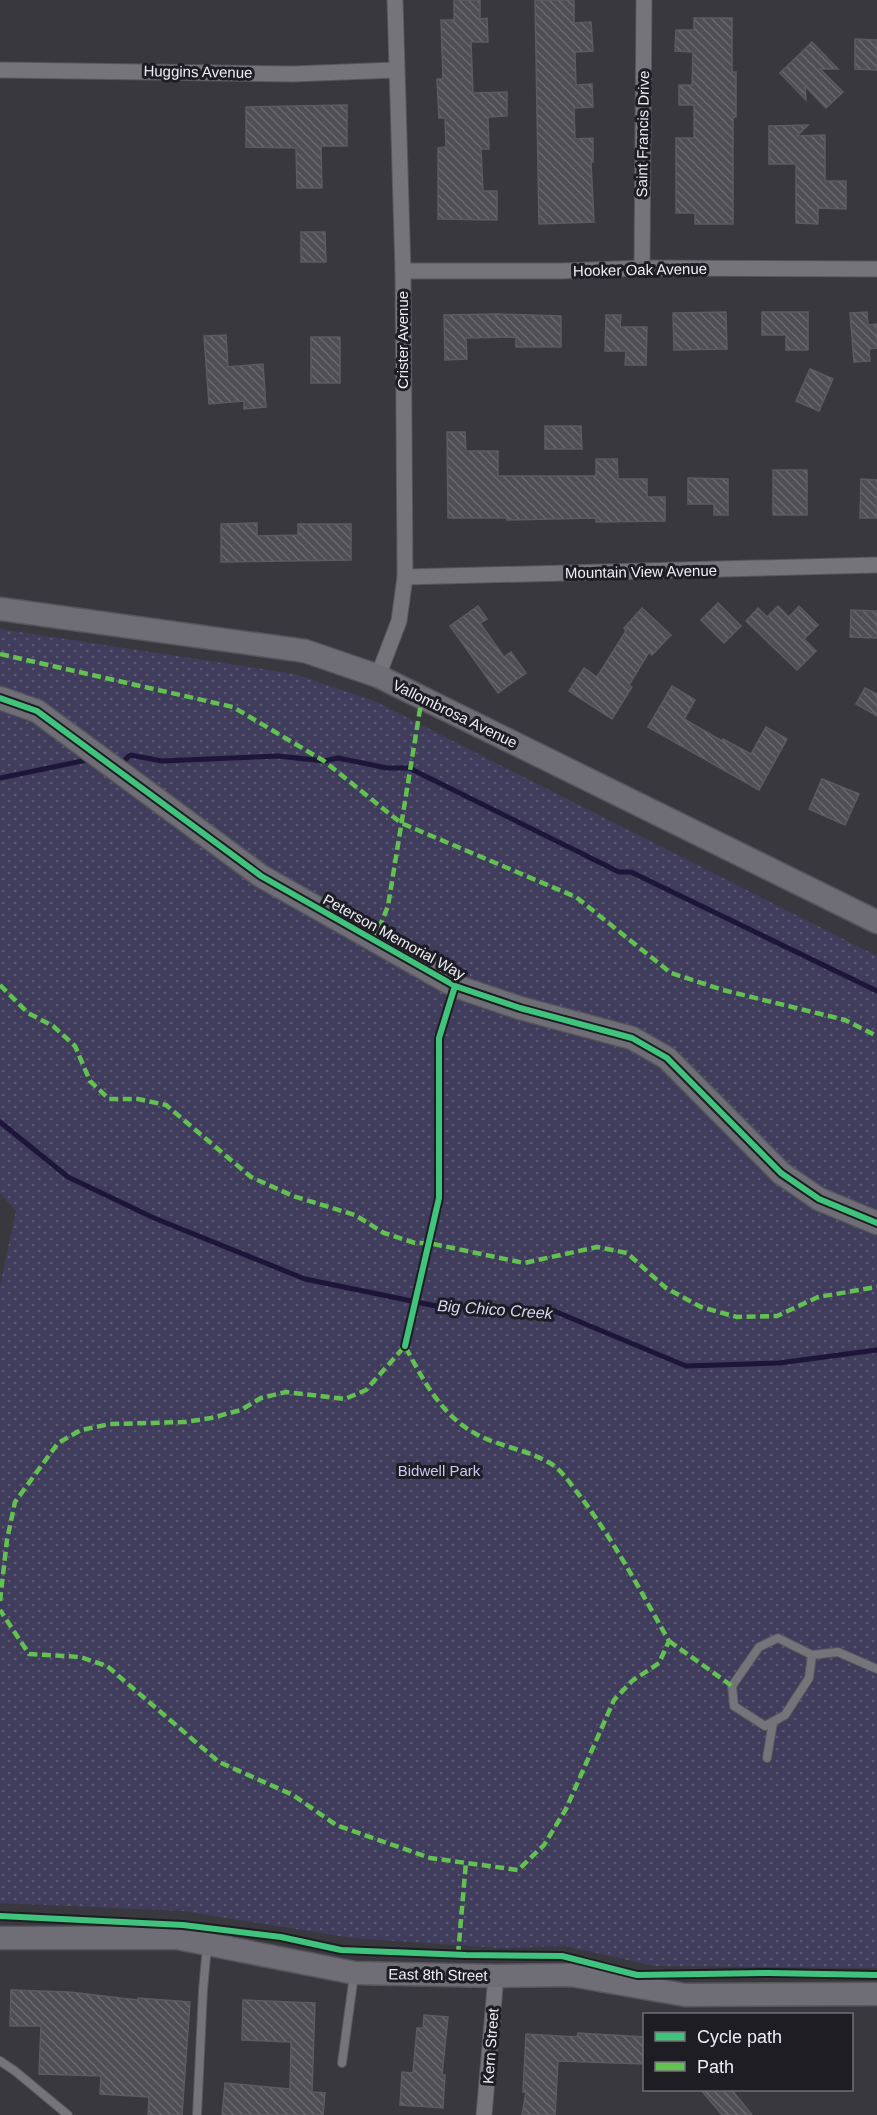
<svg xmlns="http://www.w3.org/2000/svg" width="877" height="2115" viewBox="0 0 877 2115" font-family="Arial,sans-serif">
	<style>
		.park { fill: url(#park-dots) }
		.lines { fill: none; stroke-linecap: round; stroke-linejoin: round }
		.stream { stroke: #1d153a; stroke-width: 5 }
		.building { fill: url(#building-back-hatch); stroke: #5b5b60; stroke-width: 1.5 }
		.lane-casing { stroke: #56565b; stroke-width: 10 }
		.street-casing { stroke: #56565b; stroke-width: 17 }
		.secondary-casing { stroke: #56565b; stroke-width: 25 }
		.lane { stroke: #75747a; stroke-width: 8 }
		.street { stroke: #75747a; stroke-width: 15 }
		.secondary { stroke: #6f6e76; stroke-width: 22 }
		.quiet { stroke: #63c152; stroke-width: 4.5; stroke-dasharray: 9 4.5; stroke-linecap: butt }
		.cycleway-casing { stroke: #1e1d23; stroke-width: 10 }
		.cycleway { stroke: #40c37c; stroke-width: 6 }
		.labels { text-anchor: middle; stroke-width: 6; stroke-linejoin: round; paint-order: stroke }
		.street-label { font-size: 15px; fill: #ededf5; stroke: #1e1d23 }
		.park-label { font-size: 15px; fill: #ccc8f6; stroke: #1e1d23 }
		.water-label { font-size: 16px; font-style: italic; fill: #d8d6f5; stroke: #1e1d23 }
	</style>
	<defs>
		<pattern id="park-dots" width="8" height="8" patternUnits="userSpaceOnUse" patternTransform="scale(1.5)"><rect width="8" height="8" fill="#403c5c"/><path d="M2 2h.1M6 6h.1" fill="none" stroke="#5c5874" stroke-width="1.8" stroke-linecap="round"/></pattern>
		<pattern id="building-back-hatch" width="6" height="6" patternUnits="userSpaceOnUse" patternTransform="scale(1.5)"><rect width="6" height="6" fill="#4f4e54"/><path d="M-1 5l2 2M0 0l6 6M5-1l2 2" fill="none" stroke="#69686d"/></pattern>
	</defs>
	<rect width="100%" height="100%" fill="#39383f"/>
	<polygon class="park" points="0,629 295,674 372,700 877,956 877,1968 654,1966 565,1946 499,1948 352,1938 183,1911 0,1903 0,1286 16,1210 0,1194"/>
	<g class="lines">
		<g class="stream">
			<polyline points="119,761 123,762 130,755 162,761 278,756 324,761 338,758 387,768 409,768 619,872 631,872 877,991"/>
			<polyline points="0,778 92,759"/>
			<polyline points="0,1122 68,1177 154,1218 305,1279 436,1306 554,1311 686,1366 779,1363 877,1350"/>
		</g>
	</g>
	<g class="building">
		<polygon points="454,0 480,0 480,19 487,18 488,42 471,42 473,93 507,92 507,116 488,117 489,149 481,149 483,191 497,191 497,220 438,219 438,148 446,147 445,118 439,118 437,79 443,79 441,20 454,20"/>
		<polygon points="535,0 574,0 574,23 591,22 593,51 575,52 576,85 592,84 593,107 574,108 575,139 593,138 593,162 591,162 594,222 539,224"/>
		<polygon points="694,18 732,18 732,72 736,72 736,117 733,117 733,224 695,224 695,213 676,213 676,138 694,138 694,105 679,105 679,85 692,85 693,52 675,51 676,30 694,30"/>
		<polygon points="855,39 877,40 877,70 855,69"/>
		<polygon points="812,42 838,69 820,69 843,92 826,108 805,86 806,100 780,73"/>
		<polygon points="347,105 347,146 321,146 322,188 297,188 296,148 246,147 246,107"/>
		<polygon points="808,125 797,136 825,135 825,181 846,181 846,209 818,208 818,224 796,223 796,164 769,164 769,126"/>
		<polygon points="301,232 325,232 326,262 301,262"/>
		<polygon points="726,312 727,349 674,350 673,313"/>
		<polygon points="762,312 808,312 808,350 786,350 786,335 762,335"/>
		<polygon points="867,312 868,325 877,324 877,348 869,349 870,361 854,362 850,313"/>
		<polygon points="497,314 561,316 561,347 516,347 516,337 466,338 467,359 445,360 444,315"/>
		<polygon points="606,315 621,315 620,327 647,327 646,365 625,365 626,351 605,351"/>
		<polygon points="226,335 228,367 263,364 266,407 244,409 244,401 209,404 204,336"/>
		<rect x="311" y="337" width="29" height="46"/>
		<polygon points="810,369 833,379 819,411 796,401"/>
		<polygon points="545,426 581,426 582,449 545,449"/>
		<polygon points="447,432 465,432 466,451 498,451 498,476 596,476 596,459 617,459 618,479 647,479 647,497 665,497 665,521 596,522 596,518 507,520 507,518 448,518"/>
		<rect x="773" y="470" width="34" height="45"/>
		<polygon points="688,478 728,479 728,515 714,515 714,504 688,504"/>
		<polygon points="861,479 877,480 877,518 860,518"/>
		<polygon points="257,523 257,536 298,535 298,524 351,524 351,560 221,562 221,524"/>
		<polygon points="718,603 741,626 724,643 701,620"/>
		<polygon points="478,606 487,619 480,623 504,657 511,652 526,673 498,693 450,626"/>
		<polygon points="778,606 789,617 799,606 818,625 804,639 816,651 797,670 746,621 758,608 767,617"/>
		<polygon points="642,608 671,635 652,655 649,652 629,685 632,687 612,719 569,691 584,668 597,677 626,631 624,628"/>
		<polygon points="851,610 877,611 877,638 850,637"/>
		<polygon points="672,686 695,700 684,719 722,741 723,739 751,754 766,727 787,739 759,790 648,727"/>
		<polygon points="865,688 877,694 877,716 856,704"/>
		<polygon points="822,779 859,794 845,825 809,809"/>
		<polygon points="11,1990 69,1992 138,2000 138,1998 190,2002 182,2115 148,2115 149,2097 100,2094 101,2076 39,2074 41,2026 10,2026"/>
		<polygon points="243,2000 315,2003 312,2092 325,2093 323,2115 222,2115 225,2083 290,2089 291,2042 242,2040"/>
		<polygon points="424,2015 448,2017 442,2075 445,2075 443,2108 400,2105 402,2072 413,2073 417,2028 423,2028"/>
		<polygon points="578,2033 645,2037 645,2064 558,2061 555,2115 522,2115 526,2092 523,2092 526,2034 577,2037"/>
		<polygon points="701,2090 732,2090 752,2115 722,2115"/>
	</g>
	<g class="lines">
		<g class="lane-casing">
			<g id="lane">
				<polygon points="778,1638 812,1655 809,1678 785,1715 765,1726 734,1706 732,1686 759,1647"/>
				<polyline points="812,1655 838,1652 877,1669"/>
				<polyline points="767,1758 773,1722"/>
				<polyline points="0,2061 15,2071 68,2115"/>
				<polyline points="342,2063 354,1975"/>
				<polyline points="197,2115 203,1990 207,1946"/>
			</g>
		</g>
		<g class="street-casing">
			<g id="street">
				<polyline points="0,70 292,74 396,70"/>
				<polyline points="642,268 644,0"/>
				<polyline points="403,271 561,271 642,268 877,269"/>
				<polyline points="405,577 877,565"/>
				<polyline points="378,676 399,621 405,577 403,271 395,0"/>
				<polyline points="484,2115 496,1976"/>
			</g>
		</g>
		<g class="secondary-casing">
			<g id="secondary">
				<polyline points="0,609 305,651 378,676 877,922"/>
				<polyline points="0,698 37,711 261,876 455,986 520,1008 632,1038 667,1058 781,1173 819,1199 877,1223"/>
				<polyline points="0,1938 177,1938 355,1973 496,1976 571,1975 685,1995 877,1994"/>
			</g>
		</g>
		<use href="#lane" class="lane"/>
		<use href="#street" class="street"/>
		<use href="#secondary" class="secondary"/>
		<g class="quiet">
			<polyline points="0,654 233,707 324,761 401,823 576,897 671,973 723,990 845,1020 877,1036"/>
			<polyline points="374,941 388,906 422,697"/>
			<polyline points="0,985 28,1013 53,1026 75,1046 90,1081 109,1099 138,1099 166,1105 251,1177 293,1196 355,1215 384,1233 415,1243 429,1243 524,1263 597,1247 627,1253 666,1288 701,1307 737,1317 777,1316 818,1297 877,1287"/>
			<path d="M0,1601L7,1540L15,1502L58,1443L81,1430L110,1424L185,1422L211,1418L241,1410L261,1398L286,1392L345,1399L366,1390L405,1346C423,1380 441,1415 476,1434C500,1447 530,1450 553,1465C564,1473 572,1486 580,1496C615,1542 641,1592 669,1641L659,1663L632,1681L614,1700L566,1809L544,1845L518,1870L430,1858L336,1825L293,1795L219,1762L107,1666L80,1657L29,1654L0,1610"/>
			<polyline points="669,1641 732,1686"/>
			<polyline points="458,1955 466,1862"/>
		</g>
		<g class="cycleway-casing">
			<g id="cycleway">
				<polyline points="0,698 37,711 261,876 455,986 520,1008 632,1038 667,1058 781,1173 819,1199 877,1223"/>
				<polyline points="405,1346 439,1198 439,1038 455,986"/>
				<polyline points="0,1916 183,1925 281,1937 341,1950 466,1955 562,1956 637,1975 770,1973 877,1975"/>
			</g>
		</g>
		<use href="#cycleway" class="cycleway"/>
	</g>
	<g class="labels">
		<g class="street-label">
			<text transform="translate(198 72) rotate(1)" y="5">Huggins Avenue</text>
			<text transform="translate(643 134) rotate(-89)" y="5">Saint Francis Drive</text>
			<text transform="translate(640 270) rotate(-1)" y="5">Hooker Oak Avenue</text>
			<text transform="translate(403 340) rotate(-90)" y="5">Crister Avenue</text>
			<text transform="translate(641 572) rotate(-1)" y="5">Mountain View Avenue</text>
			<text transform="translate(455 714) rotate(26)" y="5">Vallombrosa Avenue</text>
			<text transform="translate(394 937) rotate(29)" y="5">Peterson Memorial Way</text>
			<text transform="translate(438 1975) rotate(1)" y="5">East 8th Street</text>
			<text transform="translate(491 2046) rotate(-86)" y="5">Kern Street</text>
		</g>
		<g class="park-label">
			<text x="439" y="1476">Bidwell Park</text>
		</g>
		<g class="water-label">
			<text transform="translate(495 1309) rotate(4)" y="6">Big Chico Creek</text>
		</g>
	</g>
	<rect x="643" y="2013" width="210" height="78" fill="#1e1d23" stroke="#717077" stroke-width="1.5"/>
	<rect x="655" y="2032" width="30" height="9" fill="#40c37c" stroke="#717077" stroke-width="1.5"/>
	<text x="697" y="2043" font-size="18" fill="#ededf5">Cycle path</text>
	<rect x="655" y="2062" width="30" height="9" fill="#63c152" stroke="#717077" stroke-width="1.5"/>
	<text x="697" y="2073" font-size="18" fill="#ededf5">Path</text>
</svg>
